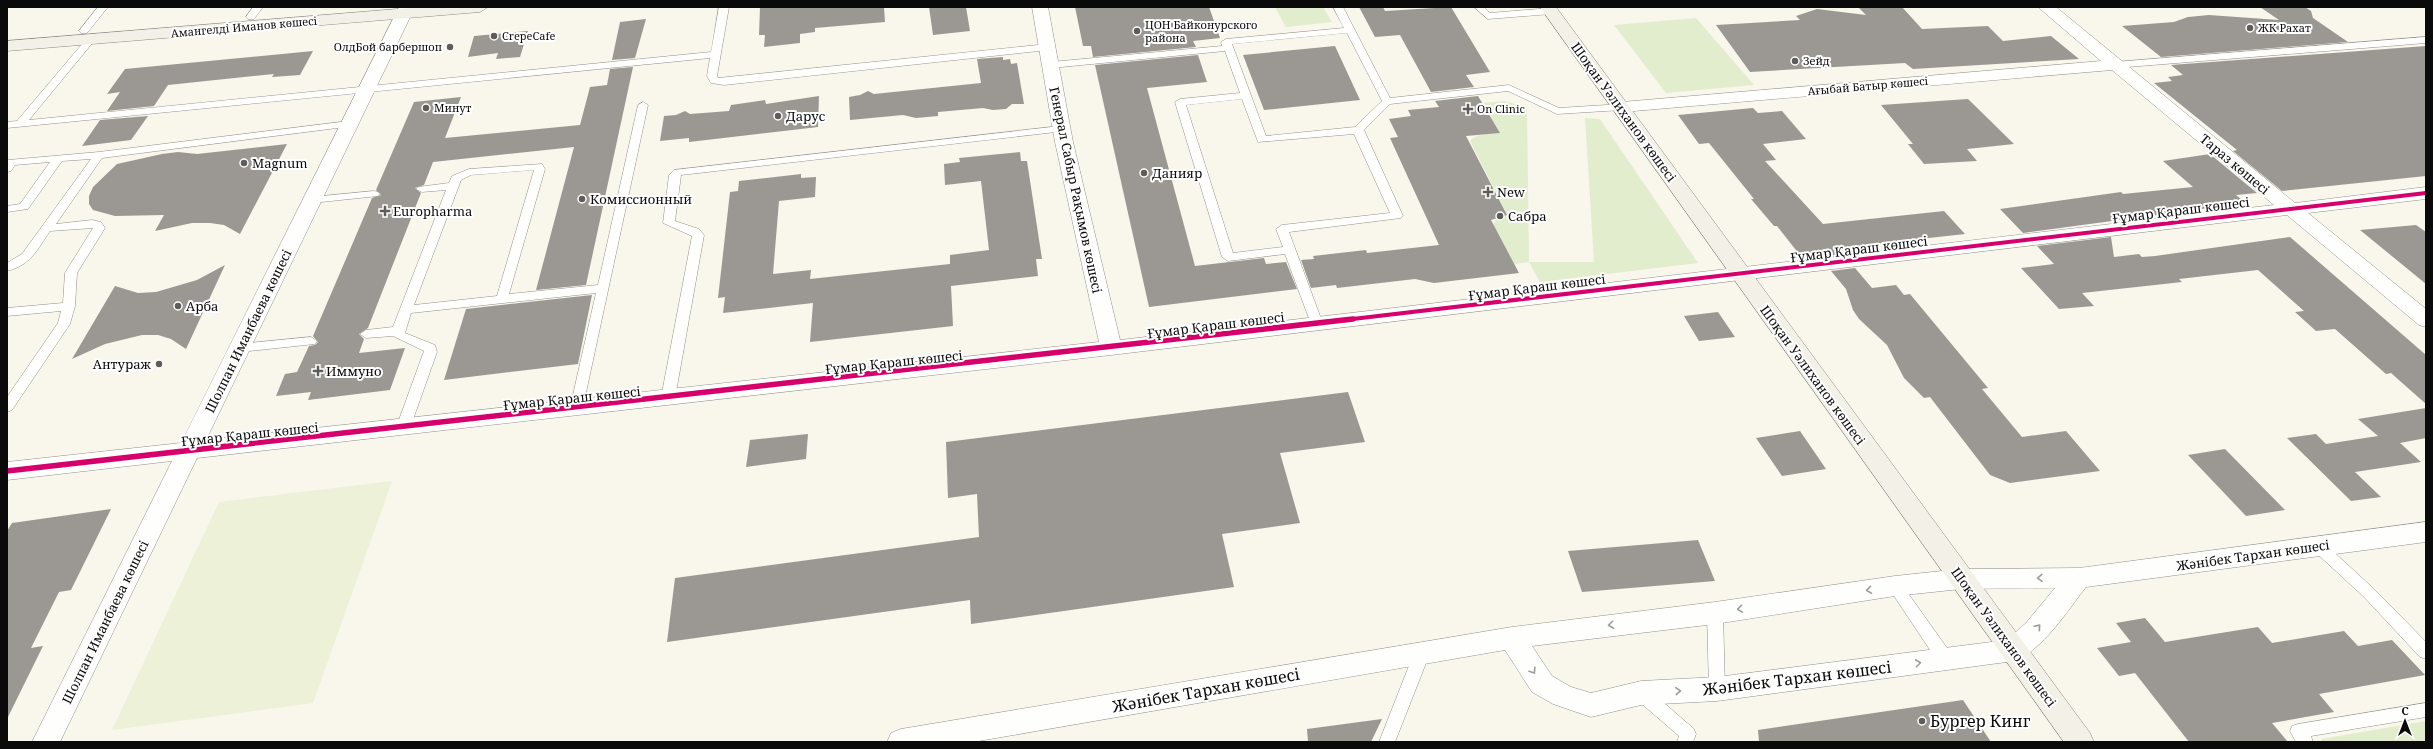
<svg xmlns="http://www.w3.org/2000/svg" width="2433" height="749" viewBox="0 0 2433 749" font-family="'Noto Serif',serif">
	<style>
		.green { fill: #e2edcd }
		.pitch { fill: #ecf1d7 }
		.building { fill: #9b9893 }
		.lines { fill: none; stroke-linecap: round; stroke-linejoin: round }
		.lane-casing { stroke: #92908c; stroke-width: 1 }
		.street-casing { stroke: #92908c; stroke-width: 1 }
		.secondary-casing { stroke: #888782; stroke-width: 1 }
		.lane { fill: #fefefc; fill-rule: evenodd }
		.street { fill: #fefefc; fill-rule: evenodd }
		.secondary { fill: #f3f1e7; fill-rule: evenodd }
		.cycleway-far1-casing { stroke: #fff; stroke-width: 6 }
		.cycleway-casing { stroke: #fff; stroke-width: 8 }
		.cycleway-far1 { stroke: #d6006c; stroke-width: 4 }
		.cycleway { stroke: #d6006c; stroke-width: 5.5 }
		.oneway { stroke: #9c9c9b }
		.poi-dot { fill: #5e5d59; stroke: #fff; stroke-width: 1.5 }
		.labels { text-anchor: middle; stroke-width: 4; stroke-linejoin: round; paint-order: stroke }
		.far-poi-label { font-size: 11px; fill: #0a0a0a; stroke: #fff; text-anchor: start }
		.far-street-label { font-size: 11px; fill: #0a0a0a; stroke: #fff }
		.street-label { font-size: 13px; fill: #0a0a0a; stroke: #fff }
		.poi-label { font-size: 13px; fill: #0a0a0a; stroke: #fff; text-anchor: start }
		.near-street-label { font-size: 16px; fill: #0a0a0a; stroke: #fff }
		.near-poi-label { font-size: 16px; fill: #0a0a0a; stroke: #fff; text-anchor: start }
	</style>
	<rect width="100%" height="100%" fill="#f9f6ec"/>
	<g class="green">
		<polygon points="1275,7 1323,7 1332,22 1286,27"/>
		<polygon points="1696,18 1754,85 1666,93 1614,25"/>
		<path d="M1504,101L1527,107L1529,262H1594L1585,118L1600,119L1698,263L1540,282L1529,262L1514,264L1493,225L1495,221L1507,214L1470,141C1477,133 1490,134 1500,133L1483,103Z"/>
		<polygon points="2426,721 2426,742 2323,742 2321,739"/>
	</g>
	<polygon class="pitch" points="392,481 313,703 112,730 219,502"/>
	<g class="building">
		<polygon points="760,7 884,7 885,22 815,28 815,32 800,34 800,43 764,47 765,35 759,35"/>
		<polygon points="929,7 966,7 970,31 933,35"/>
		<polygon points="1075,7 1209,7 1220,38 1193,41 1196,47 1093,57 1091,46 1083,46"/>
		<polygon points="1359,7 1383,7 1385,11 1451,7 1490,72 1466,75 1474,87 1431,92 1400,35 1375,37"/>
		<polygon points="1858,7 1902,7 1922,29 1988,26 2003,41 2051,36 2079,59 1913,69 1905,63 1750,72 1716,25 1800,20 1796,16 1817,9 1866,15"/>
		<polygon points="2260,7 2305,7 2311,11 2313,18 2348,42 2161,57 2122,26 2174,22 2188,17 2209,15 2279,20"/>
		<polygon points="646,19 635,58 612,60 620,22"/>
		<polygon points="528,31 520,57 496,59 498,53 468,57 474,36"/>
		<polygon points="1335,46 1360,100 1264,110 1243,55"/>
		<polygon points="2426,46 2426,176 2282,191 2233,151 2237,150 2154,83 2172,81 2168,77 2183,75 2171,65"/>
		<polygon points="313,51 300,75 272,77 274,74 168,85 154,106 107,111 120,92 107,94 125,69"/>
		<polygon points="1198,55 1207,82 1147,88 1195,266 1264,258 1266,264 1286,262 1297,289 1149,307 1095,65"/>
		<polygon points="1003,57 1003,60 1010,59 1011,64 1017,63 1024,104 1012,104 1006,109 993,110 983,108 938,112 938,116 916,118 903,115 850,120 849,97 860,95 868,91 874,94 981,83 977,59"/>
		<polygon points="633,67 586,285 536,290 574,147 433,162 424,185 415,188 421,193 368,328 359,334 364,339 359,353 405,348 390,390 308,400 311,392 276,396 285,374 297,372 309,346 315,345 318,342 313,336 372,198 381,195 376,190 414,102 461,97 445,138 580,125 590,87 607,85 610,69"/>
		<polygon points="819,96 818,127 689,142 689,138 660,141 664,116 676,115 685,111 690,114 729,111 731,105 765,100 766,104"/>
		<polygon points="1478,96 1500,133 1466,136 1507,215 1491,220 1519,273 1434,283 1415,279 1337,288 1336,285 1311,288 1301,260 1314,259 1313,256 1366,250 1367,253 1439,245 1390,138 1398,137 1389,119 1411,116 1408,110 1439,107 1435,101"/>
		<polygon points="1968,99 2014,144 1967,149 1977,161 1924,164 1908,144 1913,144 1881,105"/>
		<polygon points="1753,108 1758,113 1782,111 1806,139 1763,144 1776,160 1765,161 1823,224 1944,211 1965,234 1838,248 1843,254 1803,259 1777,226 1774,226 1751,199 1754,199 1709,143 1699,144 1678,115"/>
		<polygon points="148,116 131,140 82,146 100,120"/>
		<polygon points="287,144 240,234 224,225 210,223 192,223 155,231 164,215 115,216 93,210 89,204 89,196 93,187 117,164 162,154 178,152 197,154"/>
		<polygon points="1020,152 1021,161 1027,161 1042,259 1036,259 1038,276 951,286 953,326 810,342 813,303 723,313 725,297 718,298 730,192 738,191 739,181 801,174 801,178 816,177 815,197 779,201 773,274 811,270 810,279 950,264 950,255 989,250 981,181 945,185 944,164 960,162 959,158"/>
		<polygon points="2210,154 2257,193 2236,195 2246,203 2023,233 2000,209 2121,192 2123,194 2193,187 2163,161"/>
		<polygon points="2416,225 2426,232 2426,284 2360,230"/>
		<polygon points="2111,237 2114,257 2139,254 2142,257 2155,256 2290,237 2426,355 2426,404 2391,373 2386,374 2335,329 2316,331 2295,312 2304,311 2258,270 2179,279 2182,282 2082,293 2094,306 2059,309 2021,268 2054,264 2037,246"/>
		<polygon points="225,265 186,349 171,339 158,335 142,335 105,344 72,359 115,286 138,293 156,292 197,280"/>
		<polygon points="1855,268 1872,288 1896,285 1904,295 1910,294 1988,388 1982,389 2022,437 2066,431 2100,471 2010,483 1990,475 1930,397 1924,398 1904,378 1887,345 1859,319 1853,310 1846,289 1831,271"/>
		<polygon points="592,295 578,364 444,380 466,309"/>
		<polygon points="1718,312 1735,337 1699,341 1684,316"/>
		<polygon points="1348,392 1365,442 1280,453 1300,523 1222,534 1234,587 971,624 970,600 667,642 675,578 979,537 977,494 948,498 946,442"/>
		<polygon points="2426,408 2426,438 2400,443 2421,462 2355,472 2381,497 2351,501 2287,438 2316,434 2326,444 2378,436 2358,419"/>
		<polygon points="1800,431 1826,469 1782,476 1756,438"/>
		<polygon points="808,434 806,459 746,467 750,440"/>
		<polygon points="2225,449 2285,510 2246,516 2188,455"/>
		<polygon points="111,509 71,590 59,592 31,648 43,646 7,719 7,531 12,523"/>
		<polygon points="1698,540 1715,581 1582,592 1568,551"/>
		<polygon points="2145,618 2165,642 2258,627 2272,643 2344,631 2358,646 2392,640 2425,675 2319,694 2334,712 2272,723 2288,742 2189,742 2135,673 2119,676 2097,648 2131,642 2116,623"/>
		<polygon points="1963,700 1991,742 1759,742 1758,730"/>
		<polygon points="1382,719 1371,742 1308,742 1307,729"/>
	</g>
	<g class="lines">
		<g class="lane-casing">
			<g id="lane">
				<polygon points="98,7 108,7 87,33 81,33 79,31"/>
				<polygon points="253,7 263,7 254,19 248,19 246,17"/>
				<polygon points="719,7 729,7 717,76 718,78 1048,44 1053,47 1048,50 724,85 711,83 707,76 710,58 7,128 7,122 17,121 88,37 94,37 94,41 29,120 711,52"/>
				<path d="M1333,7H1343L1390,98L1509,85L1559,108L1622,104L1627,107L1622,110L1557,114L1508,91L1390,104L1364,130L1403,216L1401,218L1289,232L1323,324L1317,328L1311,324L1285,254L1228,261L1222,257L1175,102L1180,99L1240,93L1225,51L1051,68L1046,65L1051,62L1222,46L1221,42L1226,39L1344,28ZM1347,33L1382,101L1355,127L1266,136L1232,44ZM1242,99L1258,142L1354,134L1390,213L1282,225L1276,229L1283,247L1233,253L1186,105Z"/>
				<polygon points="1474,7 1484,7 1490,13 1551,8 1556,11 1551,14 1488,19"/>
				<polygon points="2426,37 2426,43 2115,68 2110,65 2115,62"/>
				<path d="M643,102L648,105L582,411L577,413L570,408L596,293L411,313L405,333L435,345L437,352L410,428L408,431H398L396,428L424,351L393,336L366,338L360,334L366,330L393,327L446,190L422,192L416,189L418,187L449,183L452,176L469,169L542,164L545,169L509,294L598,285L638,105ZM534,170L497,296L414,305L461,180L471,175Z"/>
				<path d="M349,121L353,122V126L102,158L56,224L92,220L101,222L105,228L77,273L75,306L70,324L12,410L7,412V397L58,323L61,311L7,316V308L63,303L65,273L93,228L50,231C37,250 31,265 7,271V263L22,254L91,159L62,161L28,209L7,212V206L20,204L50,162L15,165L11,171L7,172L8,160L99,152Z"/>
				<polygon points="1061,126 1066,129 1065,131 681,175 675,221 699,229 704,235 675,398 668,403 663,401 661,398 692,236 663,223 669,175 674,170"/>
				<polygon points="374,191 378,192 380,194 378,196 312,203 306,200 312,197"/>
				<polygon points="311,337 317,341 315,344 240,352 234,348 240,344"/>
				<polygon points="2318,540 2323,542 2374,589 2426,642 2426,659 2420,657 2364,597 2313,550 2311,546 2313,542"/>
				<polygon points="1895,580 1900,582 1952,655 1954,660 1952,665 1946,667 1940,665 1890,590 1887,586 1890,582"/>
				<polygon points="1715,607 1720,609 1723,613 1725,689 1723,694 1717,696 1711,694 1709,689 1707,613 1710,609"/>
				<polygon points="1422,646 1428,648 1430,653 1395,742 1379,742 1414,653 1416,648"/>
				<polygon points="1641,686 1647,688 1694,729 1696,734 1693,742 1677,742 1679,736 1635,698 1633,693 1635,688"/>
				<polygon points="2426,703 2426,717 2311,736 2313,742 2296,742 2290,731 2292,726 2298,724"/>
			</g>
		</g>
		<g class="street-casing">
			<g id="street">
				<polygon points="399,7 415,7 206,440 1099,342 1055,142 1032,7 1048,7 1073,142 1120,340 2274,205 2112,70 1622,112 1616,111 1613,107 1616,103 1622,102 2101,61 2038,7 2056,7 2295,203 2426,187 2426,199 2308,213 2426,309 2426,327 2419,325 2287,215 1111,355 197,458 60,742 32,742 172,461 7,480 7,462 181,443"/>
				<path d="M2426,522V542L2086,587C2068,610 2042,651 2014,661L1717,701L1641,705L1591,717L1553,704L1532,692L1505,650L973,742H887L891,733L901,729L1512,627L1715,602L1895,576L1961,569L2079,568ZM2055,588L2026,623L2007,640L1717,677L1641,681L1591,693L1571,687L1552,676L1532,646L1715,624L1895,596L1961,589Z"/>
			</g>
		</g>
		<g class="secondary-casing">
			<g id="secondary">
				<polygon points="422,7 488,7 480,12 7,51 7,41"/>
				<polygon points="1540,7 1556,7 2090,733 2094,742 2064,742"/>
			</g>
		</g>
		<use href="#lane" class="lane"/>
		<use href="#street" class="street"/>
		<use href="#secondary" class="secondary"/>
		<g class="cycleway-far1-casing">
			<polyline id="cycleway-far1" points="1344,320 2426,193"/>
		</g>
		<g class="cycleway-casing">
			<polyline id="cycleway" points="7,471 1353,319"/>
		</g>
		<use href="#cycleway-far1" class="cycleway-far1"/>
		<use href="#cycleway" class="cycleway"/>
	</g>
	<defs><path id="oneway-chevron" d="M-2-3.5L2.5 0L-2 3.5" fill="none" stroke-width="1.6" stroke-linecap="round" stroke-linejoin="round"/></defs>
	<g class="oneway">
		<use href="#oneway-chevron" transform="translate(2040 578) rotate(179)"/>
		<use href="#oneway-chevron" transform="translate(1869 590) rotate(172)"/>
		<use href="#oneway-chevron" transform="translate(1740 609) rotate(172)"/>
		<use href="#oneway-chevron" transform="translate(1611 625) rotate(173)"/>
		<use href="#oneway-chevron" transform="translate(2038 627) rotate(-49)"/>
		<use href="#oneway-chevron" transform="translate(1918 663) rotate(-7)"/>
		<use href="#oneway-chevron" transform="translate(1533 671) rotate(57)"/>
		<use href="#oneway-chevron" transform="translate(1678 691) rotate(-3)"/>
	</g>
	<g class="poi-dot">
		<circle cx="2250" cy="28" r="4"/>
		<circle cx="1137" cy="31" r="4"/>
		<circle cx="494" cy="36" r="4"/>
		<circle cx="450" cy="47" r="4"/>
		<circle cx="1795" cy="61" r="4"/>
		<circle cx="426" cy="108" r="4"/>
		<path d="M1466 103h4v4h4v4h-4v4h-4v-4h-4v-4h4z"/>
		<circle cx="778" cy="116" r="4"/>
		<circle cx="244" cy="163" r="4"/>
		<circle cx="1144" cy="173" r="4"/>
		<path d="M1486 186h4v4h4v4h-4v4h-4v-4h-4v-4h4z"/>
		<circle cx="582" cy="199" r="4"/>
		<path d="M383 205h4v4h4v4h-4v4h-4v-4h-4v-4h4z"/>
		<circle cx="1500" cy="216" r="4"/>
		<circle cx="178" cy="306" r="4"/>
		<circle cx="159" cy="364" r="4"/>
		<path d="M316 365h4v4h4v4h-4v4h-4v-4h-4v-4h4z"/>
		<circle cx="1922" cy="721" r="4"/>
	</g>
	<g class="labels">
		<g class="far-poi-label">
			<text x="1145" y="29">ЦОН Байконурского<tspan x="1145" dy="13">района</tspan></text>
			<text x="2258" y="32">ЖК Рахат</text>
			<text x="502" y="40">CrepeCafe</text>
			<text x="442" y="51" text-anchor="end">ОлдБой барбершоп</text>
			<text x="1803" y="65">Зейд</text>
			<text x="434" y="112">Минут</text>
			<text x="1477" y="113">On Clinic</text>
		</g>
		<g class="far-street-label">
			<text transform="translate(244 27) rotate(-5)" y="4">Амангелді Иманов көшесі</text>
			<text transform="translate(1868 86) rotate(-5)" y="4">Ағыбай Батыр көшесі</text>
		</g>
		<g class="street-label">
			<text transform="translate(1624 112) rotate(54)" y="5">Шоқан Уәлиханов көшесі</text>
			<text transform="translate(2235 164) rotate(40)" y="5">Тараз көшесі</text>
			<text transform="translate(1076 190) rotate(78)" y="5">Генерал Сабыр Рақымов көшесі</text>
			<text transform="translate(2181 210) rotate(-7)" y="5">Ғұмар Қараш көшесі</text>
			<text transform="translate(1859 249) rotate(-7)" y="5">Ғұмар Қараш көшесі</text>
			<text transform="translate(1537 287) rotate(-7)" y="5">Ғұмар Қараш көшесі</text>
			<text transform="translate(1216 325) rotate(-7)" y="5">Ғұмар Қараш көшесі</text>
			<text transform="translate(248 331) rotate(-64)" y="5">Шолпан Иманбаева көшесі</text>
			<text transform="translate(894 362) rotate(-6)" y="5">Ғұмар Қараш көшесі</text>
			<text transform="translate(1813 375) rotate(54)" y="5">Шоқан Уәлиханов көшесі</text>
			<text transform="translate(572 398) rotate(-6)" y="5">Ғұмар Қараш көшесі</text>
			<text transform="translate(250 434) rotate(-6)" y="5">Ғұмар Қараш көшесі</text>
			<text transform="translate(2253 555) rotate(-8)" y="5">Жәнібек Тархан көшесі</text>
			<text transform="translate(105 622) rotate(-64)" y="5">Шолпан Иманбаева көшесі</text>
			<text transform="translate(2004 637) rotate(54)" y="5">Шоқан Уәлиханов көшесі</text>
		</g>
		<g class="poi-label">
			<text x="786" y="121">Дарус</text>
			<text x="252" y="168">Magnum</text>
			<text x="1152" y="178">Данияр</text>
			<text x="1497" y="197">New</text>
			<text x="590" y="204">Комиссионный</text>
			<text x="393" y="216">Europharma</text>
			<text x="1508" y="221">Сабра</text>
			<text x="186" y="311">Арба</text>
			<text x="151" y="369" text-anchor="end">Антураж</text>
			<text x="326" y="376">Иммуно</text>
		</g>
		<g class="near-street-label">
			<text transform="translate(1797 678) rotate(-7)" y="6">Жәнібек Тархан көшесі</text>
			<text transform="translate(1206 690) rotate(-10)" y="6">Жәнібек Тархан көшесі</text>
		</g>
		<g class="near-poi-label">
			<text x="1930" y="727">Бургер Кинг</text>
		</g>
	</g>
	<rect width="2433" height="749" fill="none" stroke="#0a0a0a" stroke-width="16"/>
	<g transform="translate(2405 721)" stroke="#ffffff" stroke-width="3" paint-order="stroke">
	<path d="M0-3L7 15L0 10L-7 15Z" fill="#0a0a0a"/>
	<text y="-6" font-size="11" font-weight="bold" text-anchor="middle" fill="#0a0a0a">С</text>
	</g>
</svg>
